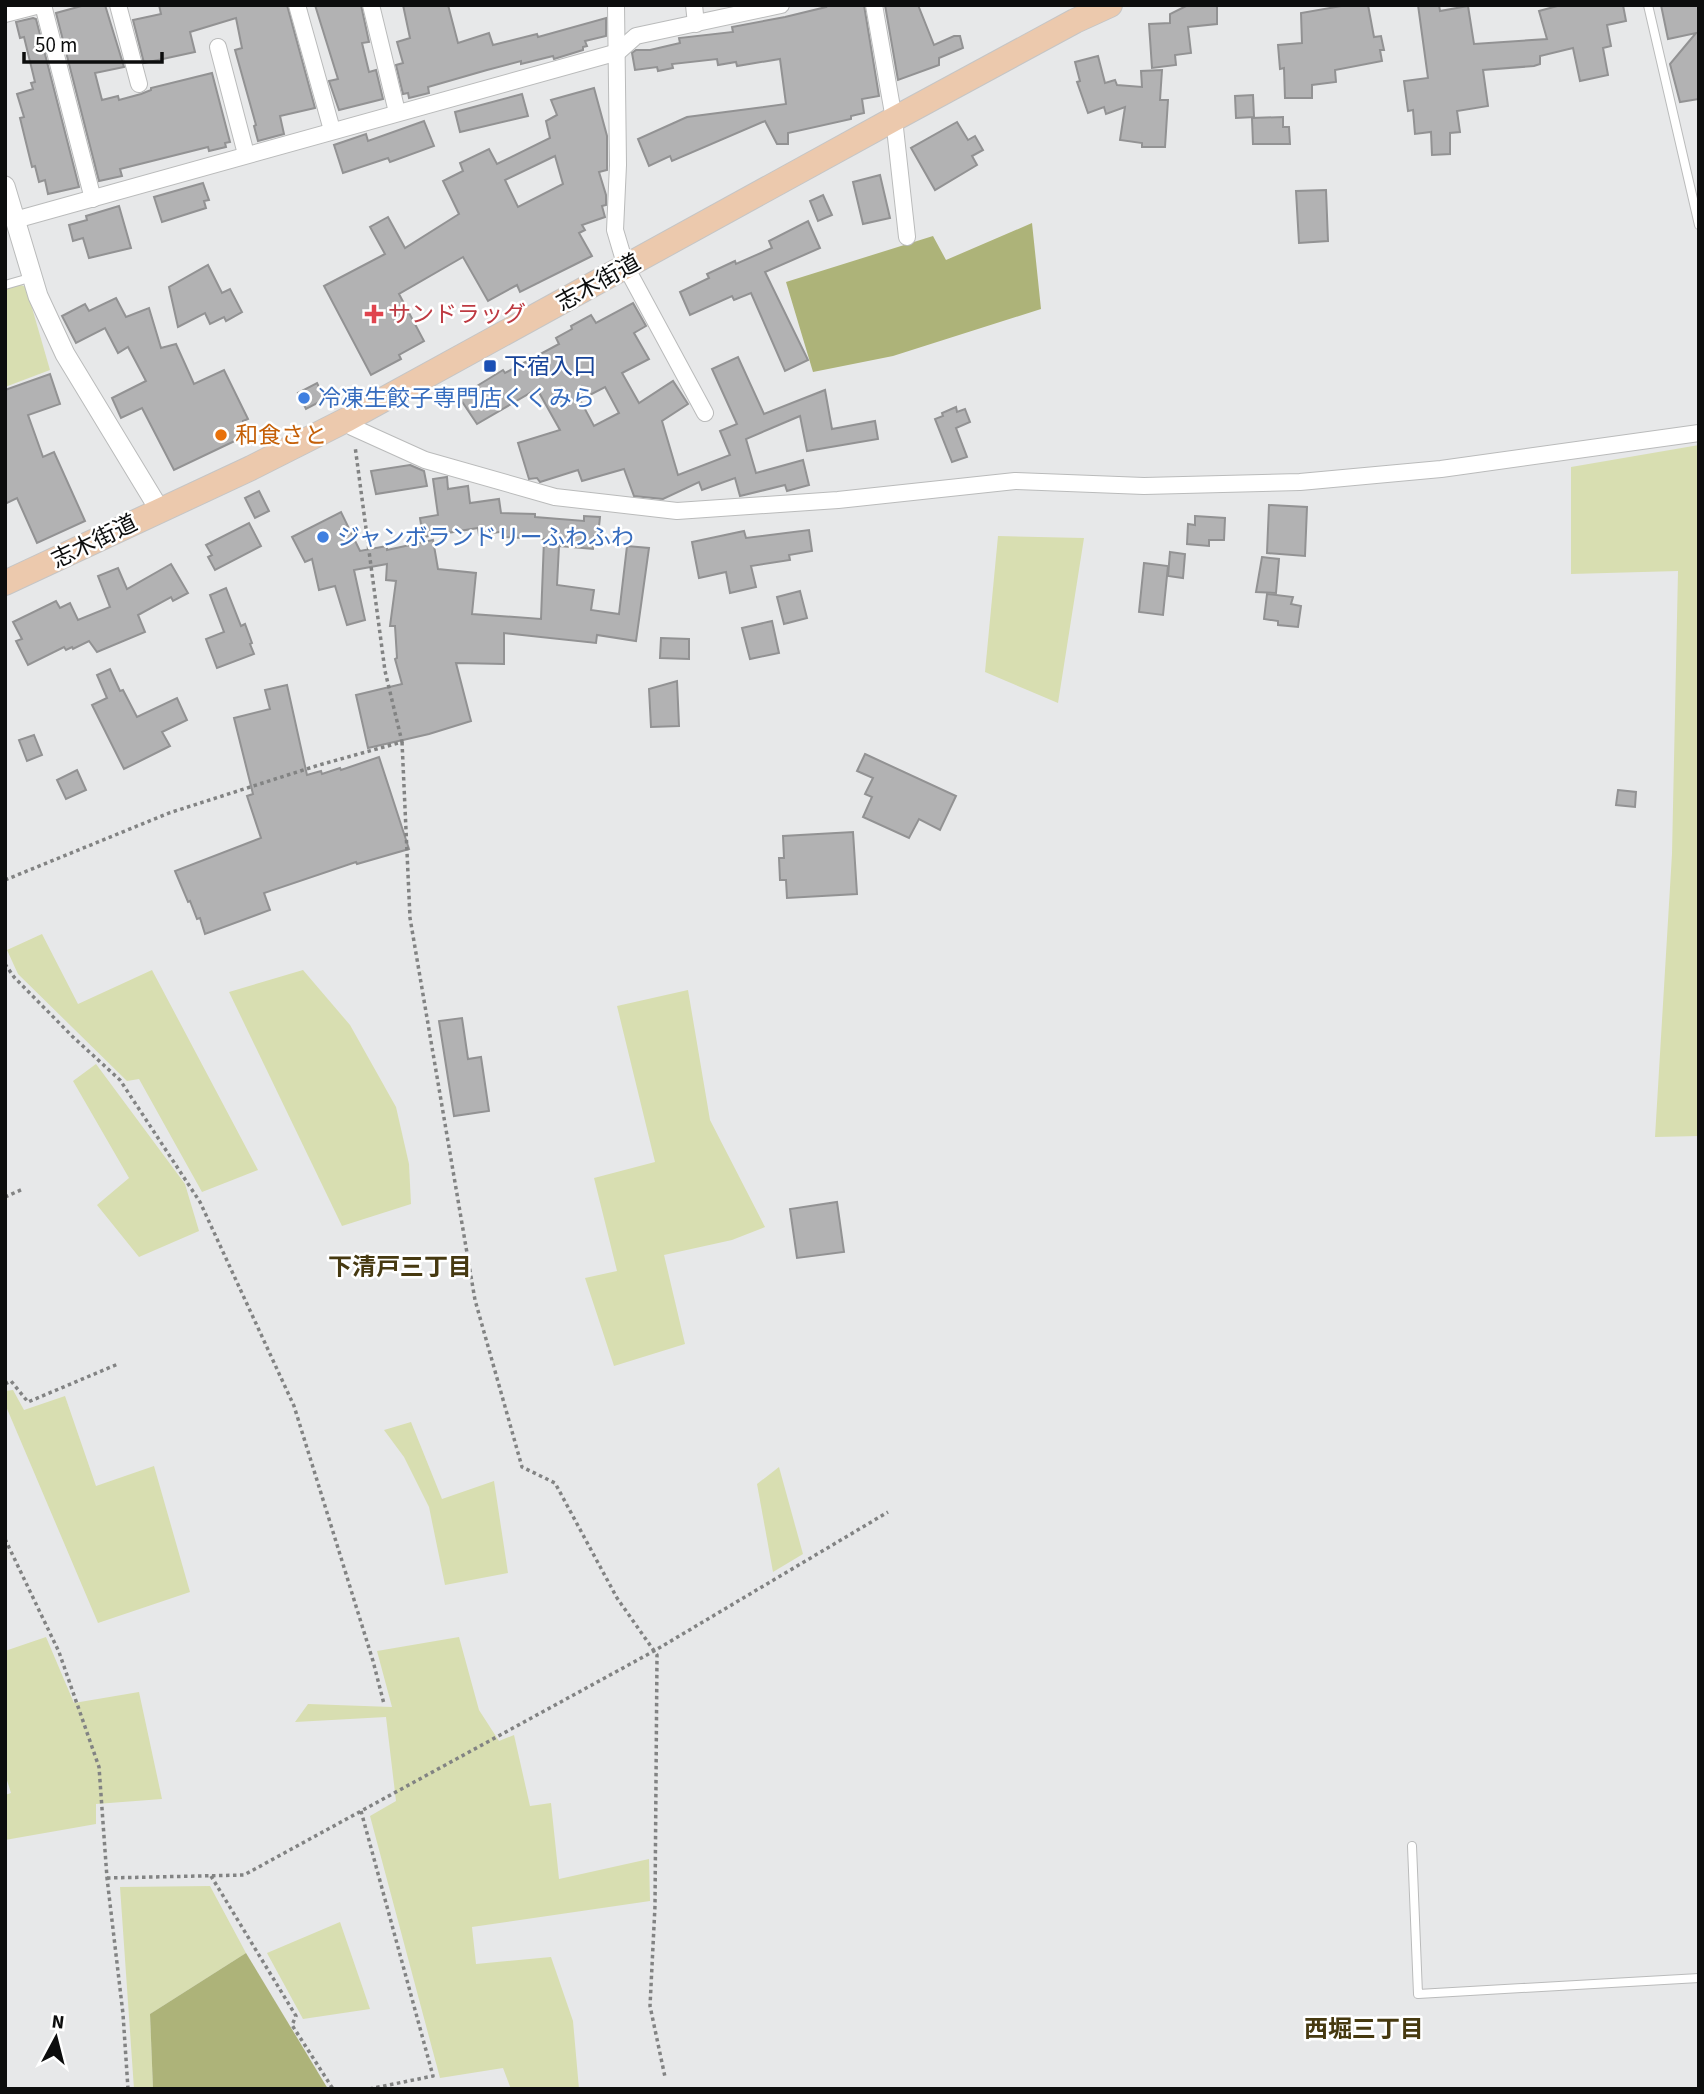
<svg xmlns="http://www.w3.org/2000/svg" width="1704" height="2094" viewBox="0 0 1704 2094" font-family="'Source Sans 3','Noto Sans JP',sans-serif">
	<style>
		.green { fill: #d8deb1 }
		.forest { fill: #adb379 }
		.building { fill: #b2b2b3; stroke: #929293; stroke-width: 2; fill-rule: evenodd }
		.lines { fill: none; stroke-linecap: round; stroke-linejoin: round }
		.service-casing { stroke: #babbbb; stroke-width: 10 }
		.minor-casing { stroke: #babbbb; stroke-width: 18 }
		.tertiary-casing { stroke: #babbbb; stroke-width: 21 }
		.primary-casing { stroke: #c5c5c5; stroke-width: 26 }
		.path { stroke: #828383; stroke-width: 3.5; stroke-dasharray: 3.5 3.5; stroke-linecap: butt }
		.service { stroke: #fff; stroke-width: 8 }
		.minor { stroke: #fff; stroke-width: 16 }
		.tertiary { stroke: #fff; stroke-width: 19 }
		.primary { stroke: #ecc9ad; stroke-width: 24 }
		.health-dot { fill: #e0444e; stroke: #fff; stroke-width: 2.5 }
		.transit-dot { fill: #1a4fb4; stroke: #fff; stroke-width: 2.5 }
		.shop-dot { fill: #3f7fe0; stroke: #fff; stroke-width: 2.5 }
		.food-dot { fill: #e8710a; stroke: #fff; stroke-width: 2.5 }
		.labels { text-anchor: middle; stroke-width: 5; stroke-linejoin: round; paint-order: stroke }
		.street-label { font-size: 23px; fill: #0c0d0d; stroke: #fff }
		.health-label { font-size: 23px; fill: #be3a42; stroke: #fff; text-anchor: start }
		.transit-label { font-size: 23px; fill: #164399; stroke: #fff; text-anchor: start }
		.shop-label { font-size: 23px; fill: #366cbe; stroke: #fff; text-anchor: start }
		.food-label { font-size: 23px; fill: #c56008; stroke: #fff; text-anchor: start }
		.neighbourhood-label { font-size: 24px; font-weight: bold; fill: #463910; stroke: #fff }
	</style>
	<rect width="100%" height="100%" fill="#e7e8e9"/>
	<g class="green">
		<polygon points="21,285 26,287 50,370 5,387 5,289"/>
		<polygon points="1699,445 1699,1136 1655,1137 1672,854 1678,571 1571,574 1571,467"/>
		<polygon points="998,536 1084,538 1058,703 985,672"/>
		<polygon points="42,934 78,1004 152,970 258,1170 202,1192 139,1079 127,1081 18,974 7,950"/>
		<polygon points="303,970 350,1025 396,1107 409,1164 411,1204 342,1226 229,992"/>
		<polygon points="688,990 710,1120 765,1227 732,1240 664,1255 685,1344 614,1366 585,1278 617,1271 594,1178 655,1162 617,1006"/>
		<polygon points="96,1064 185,1184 199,1231 139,1257 97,1205 129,1178 73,1081"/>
		<polygon points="13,1390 24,1410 65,1396 96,1486 154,1466 190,1592 98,1623 5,1404 5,1391"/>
		<polygon points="411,1422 442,1499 494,1481 508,1573 445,1585 429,1507 404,1457 384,1430"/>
		<polygon points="779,1467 803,1554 773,1572 757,1484"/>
		<polygon points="46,1637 74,1703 139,1692 162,1799 96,1804 96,1824 5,1840 5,1795 11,1793 5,1774 5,1651"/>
		<polygon points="459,1637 479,1710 499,1741 514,1735 530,1806 551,1803 559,1879 649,1859 650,1901 472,1927 476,1964 551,1957 573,2021 579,2089 511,2089 503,2068 440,2078 370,1816 396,1801 386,1717 295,1722 308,1704 392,1707 377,1651"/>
		<polygon points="210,1886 246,1953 150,2014 153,2089 134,2089 120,1887"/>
		<polygon points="340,1922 370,2009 303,2019 267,1953"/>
	</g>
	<g class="forest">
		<polygon points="1032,223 1041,309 893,356 813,372 786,282 933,236 946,260"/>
		<polygon points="246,1953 328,2089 153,2089 150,2014"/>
	</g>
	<g class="building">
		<polygon points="85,5 105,5 124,67 95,73 102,100 118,96 119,100 141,94 151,90 151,88 212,73 230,142 225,143 226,147 209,151 208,147 120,169 122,176 99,181 56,13"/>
		<polygon points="159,5 287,5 315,108 280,116 284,134 258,141 254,126 256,125 235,50 242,48 236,18 190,32 195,52 144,63 133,20 161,14"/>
		<polygon points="315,5 361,5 369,42 362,43 369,72 376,70 383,99 339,110 329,81 338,79"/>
		<polygon points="403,5 448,5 458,43 489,33 493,45 537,34 538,37 606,18 606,36 585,41 587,46 583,47 583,50 554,59 553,56 521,64 521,61 487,70 428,87 429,93 409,98 408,93 403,94 396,65 403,63 397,42 410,38"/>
		<polygon points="825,5 864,5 879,96 862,99 864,113 851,116 851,119 788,133 788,144 777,144 765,121 672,161 670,156 649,166 638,139 687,117 786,104 780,59 737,66 736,62 718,65 717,59 672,64 673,68 658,71 657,67 635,70 632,53 636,50 650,50 680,43 679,38 733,32 732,27 785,17 826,7"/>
		<polygon points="885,5 918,5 934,45 954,36 960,36 963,48 939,58 939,65 898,80"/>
		<polygon points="1188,5 1217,5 1217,24 1188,27 1191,53 1175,55 1176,65 1152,68 1149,24 1170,23 1170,14"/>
		<polygon points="1347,5 1368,5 1374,37 1381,36 1384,50 1380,50 1382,61 1335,70 1336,82 1312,85 1312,98 1285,98 1284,68 1280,69 1278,45 1302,43 1301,13"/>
		<polygon points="1418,5 1439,5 1440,11 1468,6 1474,44 1547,39 1539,11 1561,5 1623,5 1626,21 1607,25 1611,46 1603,48 1608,75 1580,81 1573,48 1540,56 1540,64 1534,66 1483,70 1488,106 1457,111 1460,132 1450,133 1450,154 1432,155 1431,132 1415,134 1413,110 1408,111 1404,81 1428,78"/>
		<polygon points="1661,5 1699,5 1699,99 1680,102 1670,64 1696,33 1668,39"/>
		<polygon points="33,18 36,19 79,187 48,194 45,180 39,182 35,166 32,167 20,118 24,117 17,94 33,89 31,83 35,82 24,37 20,38 16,22"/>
		<polygon points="1098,56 1105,83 1115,80 1117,85 1142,87 1141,71 1162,70 1160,100 1168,100 1165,147 1142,147 1142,143 1120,140 1125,107 1106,114 1104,107 1088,113 1077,82 1080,81 1075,62"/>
		<path d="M594,88L607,136V170L599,172L606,195V205L602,206L605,217L582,225L585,230L579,233L592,256L520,292L517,285L488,301L463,257L399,294L424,341L399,355L401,359L371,375L324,286L385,254L370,227L388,217L405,248L459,214L443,181L463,171L460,163L489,149L497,164L550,138L546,121L557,115L551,100ZM555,156L563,184L518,207L505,180Z"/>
		<polygon points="522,94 528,116 460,132 455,112"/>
		<polygon points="1253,95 1254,117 1236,118 1235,96"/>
		<polygon points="1283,117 1283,127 1289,127 1290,144 1253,144 1252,118"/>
		<polygon points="424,121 434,146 390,162 388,158 343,173 334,145 366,134 368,141"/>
		<polygon points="957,122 968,140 975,136 983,150 972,156 977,165 935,190 911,148"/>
		<polygon points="880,175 890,218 863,224 853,182"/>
		<polygon points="203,183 209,200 204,201 206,208 162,222 154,197"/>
		<polygon points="1326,190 1328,241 1299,243 1296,191"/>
		<polygon points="823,195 832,215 818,221 810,201"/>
		<polygon points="119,206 131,248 89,258 83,238 73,241 69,225 87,220 86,216"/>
		<polygon points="808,221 820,248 765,272 808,360 785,371 751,293 734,300 732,296 690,315 680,292 709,278 707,274 735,261 736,264 772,248 769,241"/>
		<polygon points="208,265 222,293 230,289 242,312 226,321 224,317 210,324 205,313 178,327 169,287"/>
		<polygon points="116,298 126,317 149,308 161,348 176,344 194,384 224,370 248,419 243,421 243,437 174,470 142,408 121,418 112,398 146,381 128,347 118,353 105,328 76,343 62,316 85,304 89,311"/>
		<path d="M633,303L646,326L634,333L649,359L622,373L639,403L673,381L688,404L662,421L678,475L730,455L720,431L737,424L712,369L738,357L764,414L825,390L832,429L875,421L878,439L807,451L800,416L746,439L756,473L803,460L809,485L787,491L785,485L740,496L735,478L702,490L699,482L663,499L634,496L624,469L582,481L578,470L540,482L537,478L529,479L518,443L560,430L537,389L477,424L459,397L503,370L505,373L559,344L556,338L572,329L571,326L591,315L596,323ZM605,387L619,413L594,426L580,400Z"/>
		<polygon points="50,374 60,404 28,415 43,457 54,452 85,521 37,543 17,498 5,504 5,390"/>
		<polygon points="317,383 325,399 306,409 298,393"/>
		<polygon points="956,407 957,412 965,409 970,422 956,428 967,457 952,462 935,419 943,416 942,413"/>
		<polygon points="410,465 424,471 427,486 376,494 371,471"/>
		<polygon points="447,477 448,489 468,486 470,503 499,499 501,513 535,514 535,517 584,521 584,516 600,517 598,536 594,536 593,549 559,546 557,585 594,590 591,610 619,614 627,546 649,548 636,641 597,635 596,643 504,633 504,664 456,663 471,721 429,734 368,748 356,695 402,684 395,659 397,658 395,626 390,626 396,581 386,580 387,564 354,570 365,620 347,625 335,586 319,590 312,559 305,562 292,537 341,512 360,551 387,546 387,550 433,540 438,569 476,573 472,614 541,619 544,539 505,537 506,531 479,535 478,528 423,537 420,518 438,515 433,479"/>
		<polygon points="259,491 269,511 255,518 245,498"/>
		<polygon points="1269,505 1307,507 1305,556 1267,553"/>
		<polygon points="1195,516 1225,518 1224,540 1209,540 1209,546 1187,544 1188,524 1195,525"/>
		<polygon points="249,523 261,546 215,570 208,557 212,555 206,545"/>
		<polygon points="809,530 812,551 789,555 790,560 751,566 756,587 730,593 726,572 699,578 692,542 744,531 746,538"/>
		<polygon points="1170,552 1185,554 1183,578 1168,576"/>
		<polygon points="1262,557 1279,559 1276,593 1256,592"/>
		<polygon points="1144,563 1168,566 1163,615 1139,612"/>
		<polygon points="171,564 188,593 173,601 171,597 138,615 145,632 97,652 89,641 73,649 72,647 66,650 64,647 28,665 16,641 22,639 13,622 56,601 60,608 70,603 78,620 110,607 98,576 118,568 127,589"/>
		<polygon points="226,588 241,626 245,624 252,643 250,644 254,654 217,668 206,639 224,632 210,595"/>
		<polygon points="800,591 807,618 784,624 777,597"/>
		<polygon points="1267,594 1293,597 1291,604 1301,606 1298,627 1278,625 1278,621 1264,619"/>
		<polygon points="772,621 779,653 750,659 742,628"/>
		<polygon points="661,638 689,639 689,659 660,658"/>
		<polygon points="110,669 120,691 123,690 137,717 177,698 187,720 162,732 170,746 124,769 92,705 107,698 97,675"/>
		<polygon points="677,681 679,726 651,727 649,689"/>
		<polygon points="287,685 307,775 321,771 322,774 340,768 341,770 379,757 409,849 357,864 356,862 264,893 270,910 205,934 200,918 197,919 190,901 188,902 175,871 261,838 247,796 253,794 234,718 270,709 265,690"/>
		<polygon points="34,735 42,755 27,761 19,740"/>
		<polygon points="865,754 956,796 940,830 919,819 909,838 863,817 872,797 865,794 873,778 857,771"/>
		<polygon points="77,770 86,790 66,799 57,780"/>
		<polygon points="1618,790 1636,792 1635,807 1616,805"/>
		<polygon points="853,832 857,894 787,898 786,880 780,880 779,858 784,858 783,836"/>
		<polygon points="462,1018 468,1059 481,1057 489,1111 454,1116 439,1021"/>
		<polygon points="837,1202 844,1252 797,1258 790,1209"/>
	</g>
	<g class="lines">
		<g class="service-casing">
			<g id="service">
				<polyline points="1648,5 1699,225"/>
				<polyline points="5,285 33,277"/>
				<polyline points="1412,1846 1418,1994 1699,1978"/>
			</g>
		</g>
		<g class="minor-casing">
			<g id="minor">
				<polyline points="43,5 93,199"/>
				<polyline points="118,5 139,84"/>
				<polyline points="297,5 332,130"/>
				<polyline points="371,5 397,112"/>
				<polyline points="616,5 618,165 615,230 626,267 705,413"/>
				<polyline points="694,5 696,24"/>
				<polyline points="874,5 894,119 907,237"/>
				<polyline points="5,14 40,5"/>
				<polyline points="218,47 246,154"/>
				<polyline points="15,220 618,52 636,36 781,5"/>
				<polyline points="348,419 352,427 425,460 555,497 677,511 838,500 1015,481 1144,486 1300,482 1441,469 1699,433"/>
			</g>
		</g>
		<g class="tertiary-casing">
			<polyline id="tertiary" points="5,186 38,296 65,354 159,509"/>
		</g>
		<g class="primary-casing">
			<polyline id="primary" points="5,583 251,468 348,419 894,119 1075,21 1110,5"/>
		</g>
		<g class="path">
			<polyline points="402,742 410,918 475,1300 522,1467 555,1483 617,1598 657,1655 655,1906 650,2006 665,2077"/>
			<polyline points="5,880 169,813 319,765 402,742 385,671 355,446"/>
			<polyline points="5,964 14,977 73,1037 120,1080 200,1202 294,1406 373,1661 384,1704"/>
			<polyline points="5,1197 23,1189"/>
			<polyline points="5,1384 11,1381 28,1402 118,1364"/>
			<polyline points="5,1539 59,1652 99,1767 107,1878 123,2014 128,2089"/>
			<polyline points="361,1811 433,2076 369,2089"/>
			<polyline points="211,1876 296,2016 292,2025 333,2089"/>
			<polyline points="107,1878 244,1875 654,1651 888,1512"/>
		</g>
		<use href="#service" class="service"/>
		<use href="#minor" class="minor"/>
		<use href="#tertiary" class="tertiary"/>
		<use href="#primary" class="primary"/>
	</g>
	<path class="health-dot" d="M370.5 303.5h7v7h7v7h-7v7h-7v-7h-7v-7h7z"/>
	<rect class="transit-dot" x="483" y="359" width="14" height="14" rx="3.5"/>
	<g class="shop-dot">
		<circle cx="304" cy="398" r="7"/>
		<circle cx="323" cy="537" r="7"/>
	</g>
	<circle class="food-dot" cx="221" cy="435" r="7"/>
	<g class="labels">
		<g class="street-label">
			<text transform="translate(598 282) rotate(-29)" y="8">志木街道</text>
			<text transform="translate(94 541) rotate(-26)" y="8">志木街道</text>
		</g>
		<g class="health-label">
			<text x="388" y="322">サンドラッグ</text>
		</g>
		<g class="transit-label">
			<text x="504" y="374">下宿入口</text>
		</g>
		<g class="shop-label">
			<text x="318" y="406">冷凍生餃子専門店くくみら</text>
			<text x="337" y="545">ジャンボランドリーふわふわ</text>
		</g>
		<g class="food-label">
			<text x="235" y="443">和食さと</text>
		</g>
		<g class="neighbourhood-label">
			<text x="400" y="1275">下清戸三丁目</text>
			<text x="1364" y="2037">西堀三丁目</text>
		</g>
	</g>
	<rect width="1704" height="2094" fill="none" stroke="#0c0d0d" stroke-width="14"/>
	<g transform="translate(56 2038) rotate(7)" stroke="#ffffff" stroke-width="5" paint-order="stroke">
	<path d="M0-5L12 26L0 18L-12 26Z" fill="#0c0d0d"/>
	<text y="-10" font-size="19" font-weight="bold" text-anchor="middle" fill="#0c0d0d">N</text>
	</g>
	<path d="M24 52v10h138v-10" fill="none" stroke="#0c0d0d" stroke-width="3.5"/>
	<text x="35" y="52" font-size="21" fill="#0c0d0d" stroke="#ffffff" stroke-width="5" paint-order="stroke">50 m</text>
</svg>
